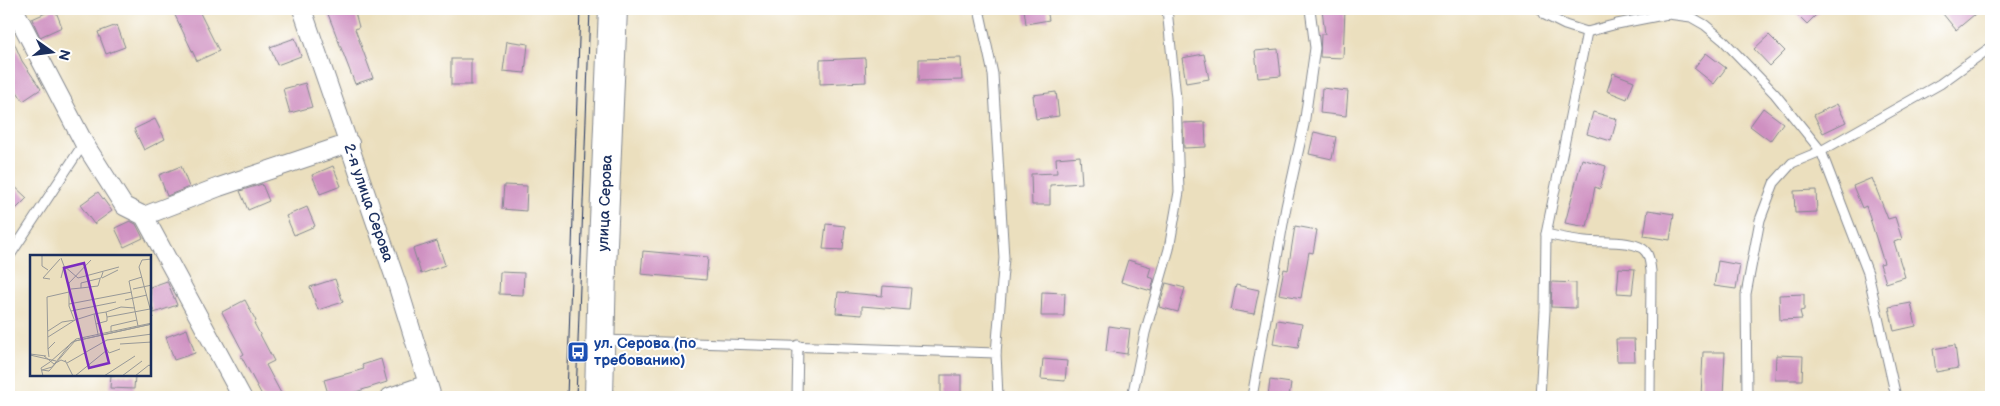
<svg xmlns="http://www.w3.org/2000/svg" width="2000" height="406" viewBox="0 0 2000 406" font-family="'Balsamiq Sans',sans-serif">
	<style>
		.building { fill: #cf90c1 }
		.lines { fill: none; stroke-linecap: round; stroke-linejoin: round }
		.lane-casing { stroke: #83878e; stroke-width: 11 }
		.street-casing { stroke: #83878e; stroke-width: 20 }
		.primary-casing { stroke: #83878e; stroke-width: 30 }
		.lane { stroke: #fff; stroke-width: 9 }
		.street { stroke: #fff; stroke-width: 18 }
		.primary { stroke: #fff; stroke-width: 28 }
		.tram { stroke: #1b2f5e; stroke-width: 1 }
		.labels { text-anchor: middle; stroke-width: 4; stroke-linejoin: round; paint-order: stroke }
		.street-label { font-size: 15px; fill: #1b2f5e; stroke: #fff }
		.transit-label { font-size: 15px; font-weight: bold; fill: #164399; stroke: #fff; text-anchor: start }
		.inset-road { fill: none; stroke: #989998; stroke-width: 1 }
		.view { fill: #7b2cbf; fill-opacity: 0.15; stroke: #7b2cbf; stroke-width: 2.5 }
		.inset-edge { fill: none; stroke: #1b2f5e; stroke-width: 2.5 }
	</style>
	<rect width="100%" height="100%" fill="#fff"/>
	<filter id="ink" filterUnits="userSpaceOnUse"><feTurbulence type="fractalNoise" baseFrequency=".02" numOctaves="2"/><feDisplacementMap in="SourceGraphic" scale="10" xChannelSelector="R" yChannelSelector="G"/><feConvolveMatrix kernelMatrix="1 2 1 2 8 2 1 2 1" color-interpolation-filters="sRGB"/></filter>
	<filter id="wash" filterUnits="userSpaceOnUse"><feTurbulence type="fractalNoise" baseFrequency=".0096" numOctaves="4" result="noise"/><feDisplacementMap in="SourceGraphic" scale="20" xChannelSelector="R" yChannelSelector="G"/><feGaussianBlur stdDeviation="1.12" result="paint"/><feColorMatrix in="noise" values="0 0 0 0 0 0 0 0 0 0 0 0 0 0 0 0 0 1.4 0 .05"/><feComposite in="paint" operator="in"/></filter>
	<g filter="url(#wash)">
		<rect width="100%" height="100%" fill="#ebdfbe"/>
		<g id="blocks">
			<g class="building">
				<polygon points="55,9 62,27 40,37 32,19"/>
				<polygon points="172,9 198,9 219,51 197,61"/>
				<polygon points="343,9 354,9 359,27 355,29 373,78 355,84 328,14"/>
				<polygon points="1024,9 1047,9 1049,20 1026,24"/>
				<polygon points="1322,9 1345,9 1343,58 1320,57 1321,34 1325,34"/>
				<polygon points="1792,9 1822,9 1807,24"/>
				<polygon points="1939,9 1981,9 1956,30"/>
				<polygon points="117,25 125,47 106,54 98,32"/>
				<polygon points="9,31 22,61 41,89 23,101 9,79"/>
				<polygon points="1769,35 1785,51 1770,66 1754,49"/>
				<polygon points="295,38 301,56 277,65 270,47"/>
				<polygon points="507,41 528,44 525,73 503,71"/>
				<polygon points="1278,49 1281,76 1258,78 1255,51"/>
				<polygon points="1706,53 1726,68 1714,84 1694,68"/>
				<polygon points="1204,54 1209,79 1186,83 1182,58"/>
				<polygon points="865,58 866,82 820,84 820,60"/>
				<polygon points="961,58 962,80 919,81 919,59"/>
				<rect x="451" y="59" width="20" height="26"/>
				<polygon points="1613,73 1634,81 1627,99 1607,91"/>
				<polygon points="305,83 312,107 290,113 283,89"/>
				<polygon points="1322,88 1348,91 1346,116 1320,113"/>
				<polygon points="1056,92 1059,116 1036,119 1033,95"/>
				<polygon points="1837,104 1846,122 1823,133 1814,115"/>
				<polygon points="1763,108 1783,123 1770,141 1750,126"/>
				<polygon points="1593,112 1617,119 1611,141 1587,134"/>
				<polygon points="155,119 165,139 144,150 134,129"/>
				<polygon points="1205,122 1206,147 1184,148 1183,123"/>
				<polygon points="1314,132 1336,137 1332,159 1309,154"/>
				<polygon points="1080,156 1082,183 1050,185 1050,205 1032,205 1031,174 1057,173 1056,158"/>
				<polygon points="1582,159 1606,166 1600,189 1595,187 1587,227 1565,223"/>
				<polygon points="181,166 189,187 167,196 159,175"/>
				<polygon points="333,166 341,186 320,194 312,175"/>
				<polygon points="1872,178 1888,219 1895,217 1902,239 1894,242 1905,277 1886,283 1880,264 1884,263 1866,206 1862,208 1853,186"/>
				<polygon points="9,181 27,198 9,216"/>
				<polygon points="262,184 269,201 248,210 240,191"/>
				<polygon points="504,185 527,186 526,211 502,209"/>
				<polygon points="1816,190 1817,212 1795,213 1794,191"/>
				<polygon points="98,192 112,211 94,224 80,205"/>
				<polygon points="307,207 315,226 294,235 286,216"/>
				<polygon points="1648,210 1674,214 1670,240 1644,236"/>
				<polygon points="130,221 136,224 143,238 124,247 115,228"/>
				<polygon points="826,224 845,226 843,250 823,249"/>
				<polygon points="1295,226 1317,230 1313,253 1309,252 1301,298 1279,294 1284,269 1288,270"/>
				<polygon points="437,241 445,265 421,274 413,249"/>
				<polygon points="643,251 708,257 706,280 641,274"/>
				<polygon points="1128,260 1151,267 1148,277 1154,279 1151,291 1121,282"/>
				<polygon points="1718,261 1740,265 1736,289 1714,286"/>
				<polygon points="1619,268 1635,269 1632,294 1617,293"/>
				<polygon points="500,272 524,273 523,295 499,294"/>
				<polygon points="335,279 343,302 318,310 310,287"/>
				<polygon points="167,281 177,305 154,313 150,301 150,287"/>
				<polygon points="1552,282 1576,283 1576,308 1551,307"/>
				<polygon points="1166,283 1185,288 1178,312 1159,307"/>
				<polygon points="1236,285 1259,290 1254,314 1231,310"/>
				<polygon points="883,286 911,288 909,310 862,306 862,315 836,313 838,292 882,296"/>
				<polygon points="1042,292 1065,293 1064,316 1041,316"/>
				<polygon points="1804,294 1804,310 1800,311 1802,319 1780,320 1779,295"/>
				<polygon points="245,300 256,321 254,323 274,361 266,365 283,397 263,397 241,356 244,354 222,312"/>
				<polygon points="1911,303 1916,326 1894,331 1889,307"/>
				<polygon points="1277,320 1302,324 1298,348 1273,344"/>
				<polygon points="1109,326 1130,329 1127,354 1106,351"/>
				<polygon points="187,329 195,353 174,360 166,337"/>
				<polygon points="1616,339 1634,339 1635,361 1617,361"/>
				<polygon points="1955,345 1958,368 1936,372 1933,349"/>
				<polygon points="1703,352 1725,352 1723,397 1701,397"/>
				<polygon points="1776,355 1803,356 1802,380 1775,380"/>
				<polygon points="381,359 387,382 340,397 329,397 324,380 364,369 362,365"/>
				<polygon points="1043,359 1067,361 1065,381 1041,379"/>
				<polygon points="111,375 135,375 134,389 110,388"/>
				<rect x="941" y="375" width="20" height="22"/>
				<polygon points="1270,380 1291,383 1289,397 1268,397"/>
			</g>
		</g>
	</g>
	<g filter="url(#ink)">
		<use href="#blocks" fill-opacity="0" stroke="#83878e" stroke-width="1"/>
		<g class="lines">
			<g class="lane-casing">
				<g id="lane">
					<polyline points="979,9 993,74 1004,258 996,353"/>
					<polyline points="1541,9 1545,15 1565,25 1587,32 1617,24 1668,14 1691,17 1705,25 1723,40 1775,94 1821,151 1868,273 1896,397"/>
					<path d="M1587,32L1546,234C1559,237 1572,240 1585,241C1600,243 1637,239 1646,252C1650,257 1650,265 1651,271L1650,397"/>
					<polyline points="9,257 84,143"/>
					<polyline points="603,340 996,353 998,397"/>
					<polyline points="797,397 798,345"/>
					<polyline points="1132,397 1145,333 1169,249 1179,192 1176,98 1167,9"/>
					<polyline points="1252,397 1286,207 1304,125 1315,48 1310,9"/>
					<polyline points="1540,397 1545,310 1546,234"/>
					<polyline points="1747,397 1746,294 1760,220 1774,183 1792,163 1821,151 1940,84 1991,47"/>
				</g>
			</g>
			<g class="street-casing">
				<g id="street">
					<polyline points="14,9 84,143 124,206 144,216 242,397"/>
					<path id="s1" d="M302,9L398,287L432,397"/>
					<polyline points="144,216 219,187 350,143"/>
					<polyline points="390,397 428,384"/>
				</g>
			</g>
			<g class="primary-casing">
				<g id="primary">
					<path id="s2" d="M599,397L602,268L613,9"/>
				</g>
			</g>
			<use href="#lane" class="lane"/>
			<use href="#street" class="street"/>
			<use href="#primary" class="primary"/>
			<g class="tram">
				<polyline points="567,397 580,9"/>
				<polyline points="576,397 590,9"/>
			</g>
		</g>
	</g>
	<defs>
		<g id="bus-square" transform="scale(1.125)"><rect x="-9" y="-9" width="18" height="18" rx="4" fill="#1a4fb4" stroke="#fff"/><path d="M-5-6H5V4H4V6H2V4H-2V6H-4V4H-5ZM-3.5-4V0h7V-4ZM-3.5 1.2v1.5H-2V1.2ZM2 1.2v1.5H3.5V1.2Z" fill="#fff"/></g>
	</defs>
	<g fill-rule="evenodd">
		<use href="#bus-square" x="578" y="352"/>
	</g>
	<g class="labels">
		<g class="street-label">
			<text dy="5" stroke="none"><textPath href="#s1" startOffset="205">2-я улица Серова</textPath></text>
			<text dy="5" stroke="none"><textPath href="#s2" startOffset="194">улица Серова</textPath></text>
		</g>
		<g class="transit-label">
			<text x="594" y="348">ул. Серова (по<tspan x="594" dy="17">требованию)</tspan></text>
		</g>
	</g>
	<g transform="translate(30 255)">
		<rect width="121" height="121" fill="#ebdfbe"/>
		<path class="inset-road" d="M12,0V11L18,15M122,4L112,5L109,12L122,61M34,11L48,23L89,12M31,23L34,11L31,3M72,23L88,15M20,24L13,23L30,4M51,33L68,31L70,24M41,34L51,33V28L71,23L73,17M103,34L122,30M95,45L117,40M39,49L102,37M41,56L86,47M76,57L91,52L105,53M44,64L39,51V28L61,5M66,69L77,66V62M122,69L45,86L41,88L22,112L12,115L19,116L45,86L122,69M108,71L99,26L112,22M18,76L32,67L45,65M81,76V71L107,65M68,79L64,59L76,57L77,62L120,54M18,82L45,65L64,59M73,87L79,98L90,94M90,89L122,87M18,94L17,42L39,37M0,99L16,101M0,100L26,106M14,101L24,109L31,105L36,107M19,102L18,94L25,87M35,105L43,121M20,107L46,84L122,68M37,108L77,85L122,79M13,121L11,113L20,107M45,121L77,95M74,121L105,101M92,121L112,106M105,121L119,110L122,112"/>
		<path class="view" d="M54,8L79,108L59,113L34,13Z"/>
		<rect width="121" height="121" class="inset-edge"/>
	</g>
	<rect width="2000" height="406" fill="none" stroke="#fff" stroke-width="30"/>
	<g transform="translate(52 52) rotate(104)" stroke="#ffffff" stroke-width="4" paint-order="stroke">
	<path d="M0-4L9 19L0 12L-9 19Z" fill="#1b2f5e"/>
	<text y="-8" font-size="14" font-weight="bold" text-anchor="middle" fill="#1b2f5e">N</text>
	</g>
</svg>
